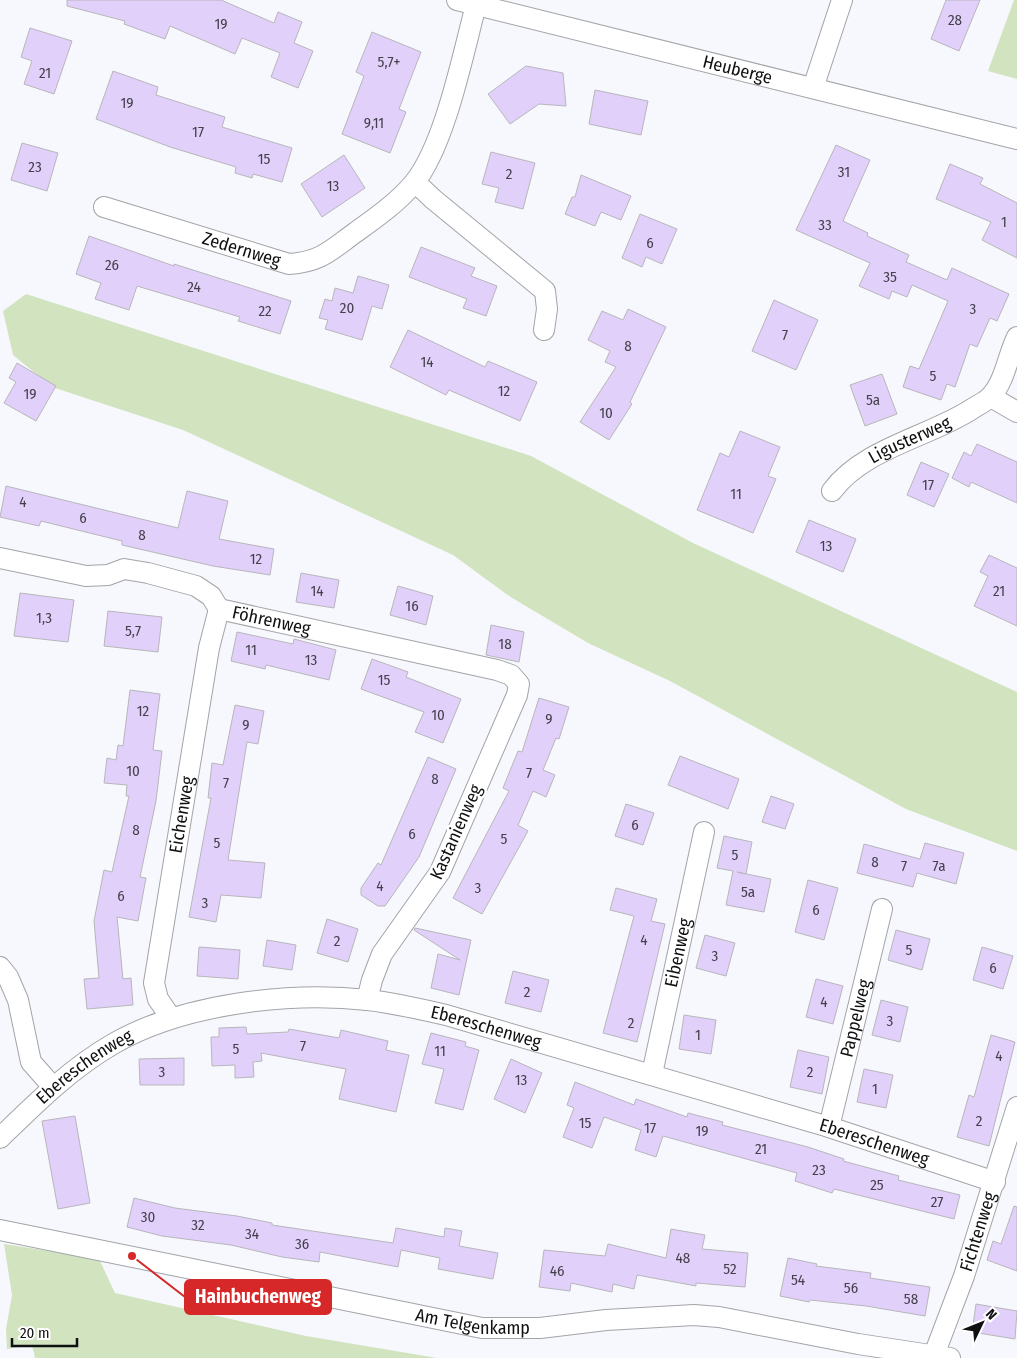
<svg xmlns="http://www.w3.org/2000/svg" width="1017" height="1358" viewBox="0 0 1017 1358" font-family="'Fira Sans Condensed',sans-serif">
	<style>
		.green { fill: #d1e3bf }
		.building { fill: #e1d0fa; stroke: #b8b6bb }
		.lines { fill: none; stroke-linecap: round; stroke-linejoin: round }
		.street-casing { stroke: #a2a4a8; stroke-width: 22 }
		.street { stroke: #fff; stroke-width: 20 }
		.labels { text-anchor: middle; stroke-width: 5; stroke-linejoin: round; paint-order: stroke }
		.number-label { font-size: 15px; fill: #44404c }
		.street-label { font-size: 18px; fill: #101012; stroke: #fff }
		.leader { fill: none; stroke: #d62828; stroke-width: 2 }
		.callout-dot { fill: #d62828; stroke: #fff; stroke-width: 2 }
		.callout { fill: #d62828; stroke: #d62828; stroke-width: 2 }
		.callout-label { font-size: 19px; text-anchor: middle; font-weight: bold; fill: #fff }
	</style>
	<rect width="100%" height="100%" fill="#f7f8fd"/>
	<g class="green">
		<polygon points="1014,0 1017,0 1017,79 988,71"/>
		<polygon points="26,294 531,456 693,543 1017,692 1017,851 906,809 670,681 588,643 509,596 453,555 183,430 52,387 13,355 3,311"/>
		<polygon points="4,1244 99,1259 115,1293 306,1336 437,1358 35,1358 32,1345 7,1349 6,1329 12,1295"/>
	</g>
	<g class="building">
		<polygon points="67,0 221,0 274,23 278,12 302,22 294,43 313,51 298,88 271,77 280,53 242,38 235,54 170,26 165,39 124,24 125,21 67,6"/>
		<polygon points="946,0 980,0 959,51 931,39"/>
		<polygon points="30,28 72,41 54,94 24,84 32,61 21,57"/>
		<polygon points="372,32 421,52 399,109 406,112 390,153 342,134 364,76 356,72"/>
		<polygon points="526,66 563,73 566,106 539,104 510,124 488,94"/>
		<polygon points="113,71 158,87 156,95 225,117 222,127 292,148 282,182 253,174 252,178 235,173 236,167 170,147 96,119"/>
		<polygon points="595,90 648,101 641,135 589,124"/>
		<polygon points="22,143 58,153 47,191 11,180"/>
		<polygon points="836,145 870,160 843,221 868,233 867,236 909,255 906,262 947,280 952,268 1009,294 997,321 990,318 977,347 970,344 955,387 947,384 941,400 903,387 910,366 919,369 948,301 912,285 907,297 892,291 889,299 859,286 870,263 796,230"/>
		<polygon points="491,152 535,163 523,209 495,202 499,188 482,184"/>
		<polygon points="344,155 365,188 322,217 301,184"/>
		<polygon points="950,164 983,178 980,184 1017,203 1017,258 982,240 991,222 936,199"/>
		<polygon points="581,175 631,196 621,220 601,212 595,226 565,214 572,197 575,197"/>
		<polygon points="640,214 677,229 662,264 646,257 642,267 622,258"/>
		<polygon points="89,236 174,266 174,264 291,301 280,334 238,321 240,317 137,286 129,310 95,299 101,283 76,274"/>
		<polygon points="421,247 475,268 471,276 497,286 486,316 463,308 467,299 409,277"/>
		<polygon points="358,276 389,285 382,309 372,306 362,340 325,329 328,320 319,318 325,299 332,301 335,288 353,293"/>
		<polygon points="774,300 818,320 796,370 752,351"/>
		<polygon points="628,309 666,327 630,402 632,404 609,440 580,422 616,367 605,362 610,351 588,340 602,311 623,320"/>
		<polygon points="408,330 485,367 488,361 537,382 520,421 449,390 446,395 390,367"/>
		<polygon points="17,363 56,386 36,421 4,403 16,382 9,378"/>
		<polygon points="882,374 897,414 865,426 850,385"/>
		<polygon points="740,431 780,447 768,476 776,479 753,533 697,510 720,453 729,457"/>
		<polygon points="977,444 1017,462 1017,503 971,482 969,487 952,478 964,452 971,456"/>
		<polygon points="921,462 949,474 934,507 907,495"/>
		<polygon points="6,486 178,528 187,491 228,501 219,539 274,549 270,575 213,566 122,545 122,541 41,521 39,526 0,517"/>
		<polygon points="809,520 856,539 843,572 796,552"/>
		<polygon points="989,555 1017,568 1017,626 974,606 988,576 980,572"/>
		<polygon points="301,573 339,580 334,608 296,602"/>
		<polygon points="398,586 433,596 426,625 390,615"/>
		<polygon points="20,593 74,600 68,642 14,636"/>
		<polygon points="108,611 162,617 158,652 104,646"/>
		<polygon points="491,625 524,632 519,662 486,655"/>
		<polygon points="237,632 293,644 294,639 336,650 329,680 266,665 265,669 231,661"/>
		<polygon points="372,659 408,672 406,677 461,699 443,743 415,732 424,712 361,689"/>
		<polygon points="130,690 160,694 153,750 162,751 156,801 140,877 146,878 138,921 117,917 123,979 131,978 133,1005 87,1009 84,979 99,978 94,921 104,870 112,872 129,796 126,796 127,785 104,783 107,758 116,760 118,745 123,746"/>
		<polygon points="539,698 569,707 559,739 556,738 543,770 555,775 546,797 533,791 518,825 528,831 482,914 453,898 509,791 503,788 518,751 522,752"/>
		<polygon points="235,705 264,711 258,744 247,742 228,860 265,863 261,898 221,895 216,922 189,917 211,798 208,798 212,763 223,765"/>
		<polygon points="680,756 739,779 728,809 668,785"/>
		<polygon points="428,757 456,769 419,857 385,906 378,906 361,895 361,888 378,863 381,865"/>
		<polygon points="771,796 794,804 785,829 762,822"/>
		<polygon points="626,804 654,813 643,845 615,836"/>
		<polygon points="724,836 752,842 746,874 737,872 771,879 764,912 726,905 733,871 717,868"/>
		<polygon points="925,843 964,853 956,884 917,873 913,887 857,873 864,844 920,859"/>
		<polygon points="808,880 838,888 824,940 795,932"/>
		<polygon points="616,888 657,899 651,921 665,924 637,1042 603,1033 634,916 610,910"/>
		<polygon points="327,919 358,929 348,962 317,953"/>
		<polygon points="415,928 471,940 459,995 431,988 438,954 460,960 414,930"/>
		<polygon points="896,930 930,939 922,970 888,960"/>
		<polygon points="705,935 735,943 726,976 696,968"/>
		<polygon points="267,940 296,945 292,970 263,966"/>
		<polygon points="199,947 240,950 238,979 197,976"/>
		<polygon points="982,947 1013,956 1003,989 973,980"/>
		<polygon points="513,971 549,980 541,1012 505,1003"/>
		<polygon points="816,979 843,986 833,1024 806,1017"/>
		<polygon points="881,1000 908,1007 900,1042 872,1035"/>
		<polygon points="684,1015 716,1020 711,1054 679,1049"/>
		<polygon points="246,1027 247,1034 288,1032 289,1029 339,1038 341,1030 388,1041 386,1050 409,1055 396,1112 339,1099 346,1069 261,1053 262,1061 253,1062 254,1077 235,1078 235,1065 212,1066 211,1037 219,1037 219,1028"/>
		<polygon points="431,1033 466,1042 465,1046 479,1050 463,1110 435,1103 444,1069 422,1064"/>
		<polygon points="991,1035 1015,1042 989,1146 957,1137 969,1095 974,1097"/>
		<polygon points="798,1050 829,1057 822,1094 790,1087"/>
		<polygon points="184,1058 184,1085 140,1085 139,1059"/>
		<polygon points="511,1059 542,1073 525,1113 494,1099"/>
		<polygon points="864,1069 893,1075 886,1108 857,1102"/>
		<polygon points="575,1082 634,1105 636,1099 687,1117 688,1113 723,1122 722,1125 808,1147 844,1159 843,1161 899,1176 898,1180 960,1195 954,1219 834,1189 832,1193 795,1181 797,1173 663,1136 656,1157 635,1150 641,1130 604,1117 592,1148 563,1137 574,1108 567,1105"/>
		<polygon points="75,1116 90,1203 58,1209 42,1121"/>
		<polygon points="134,1198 175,1208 237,1216 272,1223 272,1225 393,1243 396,1228 444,1237 445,1228 462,1231 459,1246 498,1253 493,1279 438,1269 440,1258 401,1250 398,1267 320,1252 319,1262 282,1257 231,1245 162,1236 127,1227"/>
		<polygon points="1014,1206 1017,1207 1017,1271 987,1260 993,1241 1001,1244"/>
		<polygon points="671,1229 705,1235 702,1249 748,1253 745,1287 696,1283 696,1286 637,1275 634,1289 613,1284 612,1292 571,1283 570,1291 539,1287 544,1250 605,1256 608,1244 666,1258"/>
		<polygon points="788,1258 817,1264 816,1266 871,1273 870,1278 930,1287 925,1316 866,1306 810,1300 809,1302 780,1296"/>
		<polygon points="976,1304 1017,1311 1015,1339 972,1332"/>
	</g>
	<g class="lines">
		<g class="street-casing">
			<g id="street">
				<path id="s1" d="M457,0L1017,139"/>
				<polyline points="813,88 842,0"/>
				<polyline points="415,182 433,199 545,291 547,309 544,330"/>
				<path id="s2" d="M104,207L289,264C321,262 331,250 356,232C377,217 397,203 414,183C445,145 463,54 476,5"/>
				<polyline points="991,397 1017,412"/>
				<path id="s3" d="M832,491C864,448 929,437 972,409C978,405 987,401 991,396C1005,381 1008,355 1017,337"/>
				<path id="s4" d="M0,558L86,576L108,575L124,569L148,573L196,586L211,596L219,609L497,670L511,675L519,684L517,695L440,872L382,954L372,980L367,1000"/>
				<polyline points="0,967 8,977 18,1000 31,1062 53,1087"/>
				<path id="s5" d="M171,1018L158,999L154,983L209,648L219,609"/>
				<path id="s6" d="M652,1074L704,832"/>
				<path id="s7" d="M829,1127L882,909"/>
				<path id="s8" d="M0,1138C36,1103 70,1069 113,1044C182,1004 290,991 368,1000C394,1003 420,1009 446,1015L829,1127L995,1182"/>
				<path id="s9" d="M0,1230L482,1328H540L606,1320L694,1315L719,1317L858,1344L950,1358"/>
				<path id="s10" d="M934,1355L964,1276L1017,1107"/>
			</g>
		</g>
		<use href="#street" class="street"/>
	</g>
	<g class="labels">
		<g class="number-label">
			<text x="955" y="25">28</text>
			<text x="221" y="29">19</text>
			<text x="389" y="67">5,7+</text>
			<text x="45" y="78">21</text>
			<text x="127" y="108">19</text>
			<text x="374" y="128">9,11</text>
			<text x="198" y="137">17</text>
			<text x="264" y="164">15</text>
			<text x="35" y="172">23</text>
			<text x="844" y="177">31</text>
			<text x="509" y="179">2</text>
			<text x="333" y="191">13</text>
			<text x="1004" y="227">1</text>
			<text x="825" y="230">33</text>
			<text x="650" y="248">6</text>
			<text x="112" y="270">26</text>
			<text x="890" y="282">35</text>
			<text x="194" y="292">24</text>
			<text x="347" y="313">20</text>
			<text x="973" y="314">3</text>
			<text x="265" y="316">22</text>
			<text x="785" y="340">7</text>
			<text x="628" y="351">8</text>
			<text x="427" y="367">14</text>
			<text x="933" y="381">5</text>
			<text x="504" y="396">12</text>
			<text x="30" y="399">19</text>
			<text x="873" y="405">5a</text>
			<text x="606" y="418">10</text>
			<text x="928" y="490">17</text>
			<text x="736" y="499">11</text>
			<text x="23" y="507">4</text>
			<text x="83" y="523">6</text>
			<text x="142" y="540">8</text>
			<text x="826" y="551">13</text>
			<text x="256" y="564">12</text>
			<text x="317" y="596">14</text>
			<text x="999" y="596">21</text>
			<text x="412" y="611">16</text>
			<text x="44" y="623">1,3</text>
			<text x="133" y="636">5,7</text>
			<text x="505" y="649">18</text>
			<text x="251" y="655">11</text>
			<text x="311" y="665">13</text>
			<text x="384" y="685">15</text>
			<text x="143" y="716">12</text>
			<text x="438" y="720">10</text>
			<text x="549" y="724">9</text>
			<text x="246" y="730">9</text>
			<text x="133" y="776">10</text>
			<text x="529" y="778">7</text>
			<text x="435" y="784">8</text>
			<text x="226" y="788">7</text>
			<text x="635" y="830">6</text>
			<text x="136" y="835">8</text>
			<text x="412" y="839">6</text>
			<text x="504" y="844">5</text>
			<text x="217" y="848">5</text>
			<text x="735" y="860">5</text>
			<text x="875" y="867">8</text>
			<text x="904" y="871">7</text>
			<text x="939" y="871">7a</text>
			<text x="380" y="891">4</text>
			<text x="478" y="893">3</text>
			<text x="748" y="897">5a</text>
			<text x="121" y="901">6</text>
			<text x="205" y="908">3</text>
			<text x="816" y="915">6</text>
			<text x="644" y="945">4</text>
			<text x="337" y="946">2</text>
			<text x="909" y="955">5</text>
			<text x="715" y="961">3</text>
			<text x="993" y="973">6</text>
			<text x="527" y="997">2</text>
			<text x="824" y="1007">4</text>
			<text x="890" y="1026">3</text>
			<text x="631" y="1028">2</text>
			<text x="698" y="1040">1</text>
			<text x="303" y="1051">7</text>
			<text x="236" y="1054">5</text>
			<text x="440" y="1056">11</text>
			<text x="999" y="1061">4</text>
			<text x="162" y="1077">3</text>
			<text x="810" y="1077">2</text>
			<text x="521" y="1085">13</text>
			<text x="875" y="1094">1</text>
			<text x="979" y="1126">2</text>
			<text x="585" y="1128">15</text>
			<text x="650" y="1133">17</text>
			<text x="702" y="1136">19</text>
			<text x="761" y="1154">21</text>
			<text x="819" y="1175">23</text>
			<text x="877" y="1190">25</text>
			<text x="937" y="1207">27</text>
			<text x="148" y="1222">30</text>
			<text x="198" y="1230">32</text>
			<text x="252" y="1239">34</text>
			<text x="302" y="1249">36</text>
			<text x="683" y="1263">48</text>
			<text x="730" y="1274">52</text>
			<text x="557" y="1276">46</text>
			<text x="798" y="1285">54</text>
			<text x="851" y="1293">56</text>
			<text x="911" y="1304">58</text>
		</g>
		<g class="street-label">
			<text dy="6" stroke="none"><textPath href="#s1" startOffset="289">Heuberge</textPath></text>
			<text dy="6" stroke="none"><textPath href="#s2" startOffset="144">Zedernweg</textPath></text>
			<text dy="6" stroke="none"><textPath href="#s3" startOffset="94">Ligusterweg</textPath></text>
			<text dy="6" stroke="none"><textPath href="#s4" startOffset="288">Föhrenweg</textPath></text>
			<text dy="6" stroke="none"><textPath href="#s5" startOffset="210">Eichenweg</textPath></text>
			<text transform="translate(456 832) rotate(-66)" y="6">Kastanienweg</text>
			<text dy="6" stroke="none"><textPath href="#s6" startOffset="124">Eibenweg</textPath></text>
			<text dy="6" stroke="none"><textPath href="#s7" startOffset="112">Pappelweg</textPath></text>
			<text dy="6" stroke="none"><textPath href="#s8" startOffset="531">Ebereschenweg</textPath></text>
			<text dy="6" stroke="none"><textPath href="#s8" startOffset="111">Ebereschenweg</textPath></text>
			<text dy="6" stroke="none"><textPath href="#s8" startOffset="936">Ebereschenweg</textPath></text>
			<text dy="6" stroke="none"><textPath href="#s10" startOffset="131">Fichtenweg</textPath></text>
			<text dy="6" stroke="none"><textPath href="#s9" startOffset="482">Am Telgenkamp</textPath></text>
		</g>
	</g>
	<path class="leader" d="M132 1256L185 1297"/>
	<circle class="callout-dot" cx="132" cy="1256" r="5"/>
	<rect class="callout" x="185" y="1280" width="146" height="34" rx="5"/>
	<g class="callout-label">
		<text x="258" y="1303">Hainbuchenweg</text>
	</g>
	<g transform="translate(982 1323) rotate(47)" stroke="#ffffff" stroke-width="4" paint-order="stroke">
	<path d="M0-4L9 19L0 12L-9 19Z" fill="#101012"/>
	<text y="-8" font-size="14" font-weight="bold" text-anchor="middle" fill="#101012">N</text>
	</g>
	<path d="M12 1338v8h65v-8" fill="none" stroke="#101012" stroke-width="2.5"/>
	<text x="20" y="1338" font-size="15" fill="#101012" stroke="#ffffff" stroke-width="4" paint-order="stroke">20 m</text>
</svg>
